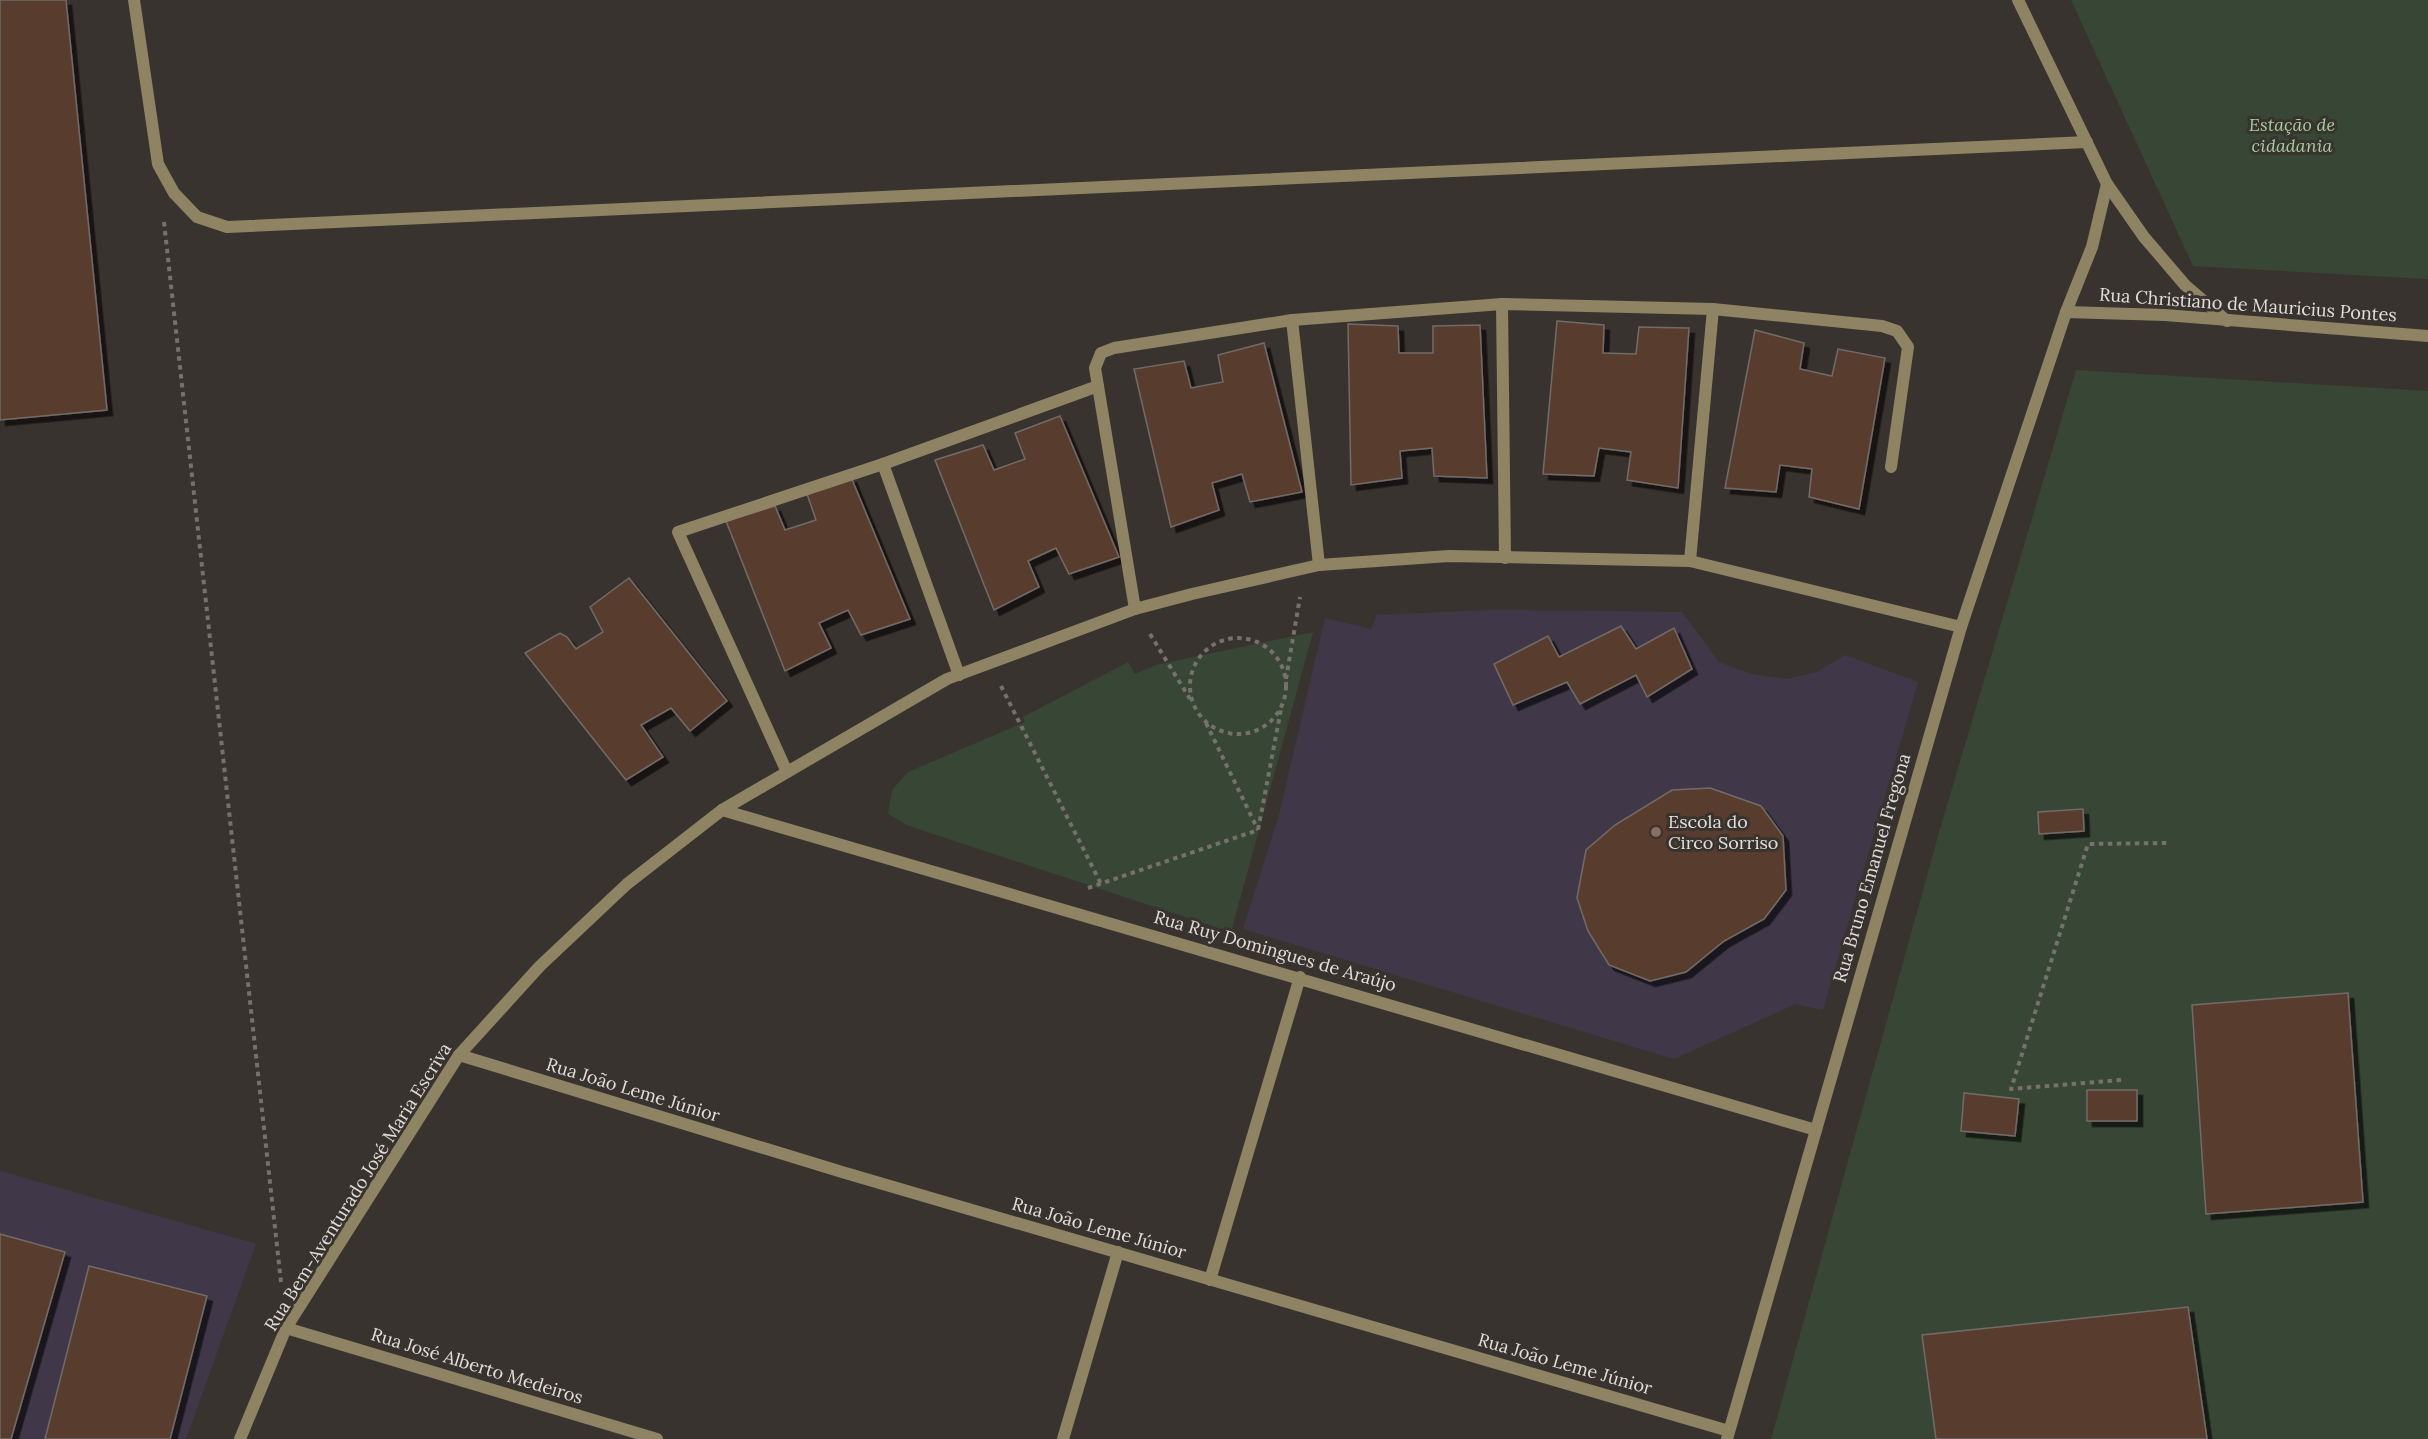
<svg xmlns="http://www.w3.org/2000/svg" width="2428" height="1439" viewBox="0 0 2428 1439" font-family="Lora,serif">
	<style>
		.education { fill: #403848 }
		.green { fill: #384635 }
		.building { fill: #593d2d; stroke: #726b67; stroke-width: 1.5; filter: url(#shadow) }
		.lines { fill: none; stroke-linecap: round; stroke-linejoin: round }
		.path { stroke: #76716d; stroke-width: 4; stroke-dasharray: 4.5 4.5; stroke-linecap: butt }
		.street { stroke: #8e8463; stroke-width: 12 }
		.education-dot { fill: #8d6e63; stroke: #39332f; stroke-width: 2 }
		.labels { text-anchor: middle; stroke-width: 6; stroke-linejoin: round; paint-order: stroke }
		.park-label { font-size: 18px; font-style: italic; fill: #a6cd9e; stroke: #39332f }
		.street-label { font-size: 18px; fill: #e1ddda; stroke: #39332f }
		.poi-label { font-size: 18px; fill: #e1ddda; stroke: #39332f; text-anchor: start }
	</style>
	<defs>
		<filter id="shadow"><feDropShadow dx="5.5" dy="5.5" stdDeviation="0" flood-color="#0009"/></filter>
	</defs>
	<rect width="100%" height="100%" fill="#39332f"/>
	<g class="education">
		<polygon points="1492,610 1682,612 1719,662 1751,674 1787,679 1817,672 1845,655 1918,682 1823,1010 1796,1004 1674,1059 1243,929 1279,815 1325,618 1371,629 1377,615"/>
		<polygon points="0,1171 256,1244 186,1439 0,1439"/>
	</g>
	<g class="green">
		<polygon points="2071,0 2428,0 2428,279 2193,266"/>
		<polygon points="2076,370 2428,391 2428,1439 1771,1439 1940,829"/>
		<polygon points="1313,632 1231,932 909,826 888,814 892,790 908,772 1025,722 1023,717 1128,662 1135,674 1156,665"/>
	</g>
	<g class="building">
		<polygon points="0,0 66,0 107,410 0,420"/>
		<polygon points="1557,321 1604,325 1603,353 1636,354 1639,327 1689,328 1678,488 1627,480 1631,452 1599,448 1594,476 1543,474"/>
		<polygon points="1348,324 1398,326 1399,353 1433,353 1433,326 1480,325 1487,478 1434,476 1432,448 1400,451 1402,478 1351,485"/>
		<polygon points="1755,330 1804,343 1800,369 1832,376 1838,349 1885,358 1859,509 1809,497 1812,469 1780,465 1776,492 1725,488"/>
		<polygon points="1264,343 1302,492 1250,502 1242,474 1212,483 1219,510 1171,527 1134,369 1184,361 1191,388 1223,382 1218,355"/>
		<polygon points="1060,416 1119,557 1069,574 1056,548 1028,561 1039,587 994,610 935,460 983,445 994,470 1025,459 1015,433"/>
		<polygon points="851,477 910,619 861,635 848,610 819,623 831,648 785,671 726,521 775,506 785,530 816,520 807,494"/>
		<polygon points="629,578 727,701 690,731 671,708 641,725 663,757 626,780 525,653 560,633 567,637 576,649 603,632 590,607"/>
		<polygon points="1621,626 1636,649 1674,628 1692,669 1647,697 1636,675 1580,704 1567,682 1513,705 1494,664 1548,636 1559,657"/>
		<polygon points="1710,788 1761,806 1783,836 1786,890 1764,919 1724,941 1686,972 1650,981 1609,965 1588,931 1577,898 1586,850 1615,825 1672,790"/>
		<polygon points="2083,809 2084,831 2039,834 2038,812"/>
		<polygon points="2348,993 2363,1202 2206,1214 2192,1005"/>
		<rect x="2087" y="1090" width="50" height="31"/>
		<polygon points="1964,1093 2019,1099 2015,1136 1961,1131"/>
		<polygon points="0,1234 65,1252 11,1439 0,1439"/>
		<polygon points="89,1266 207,1296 170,1439 45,1439"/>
		<polygon points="2188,1307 2207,1439 1936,1439 1922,1335"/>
	</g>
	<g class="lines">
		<g class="path">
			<polyline points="164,222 281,1282"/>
			<polyline points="1150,634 1190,699"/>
			<circle cx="1238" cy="686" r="48"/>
			<polyline points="1286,679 1300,597"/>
			<polyline points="1001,686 1101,884"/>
			<polyline points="1206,723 1258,830"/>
			<polyline points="1088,888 1258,830 1282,704"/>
			<polyline points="2121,1080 2011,1089 2088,844 2169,843"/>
		</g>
		<g class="street">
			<polyline points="134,0 158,164 174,193 197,217 227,227 2087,142"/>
			<polyline points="2018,0 2107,184 2144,237 2185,285 2227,321"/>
			<polyline points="1502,304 1505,558"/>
			<polyline points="2066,312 2165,315 2428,336"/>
			<polyline points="1292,320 1319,565"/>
			<polyline points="883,464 959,675"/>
			<polyline points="1690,561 1713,309"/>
			<polyline points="1135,609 1095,368 1101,353 1114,348 1292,320 1502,304 1713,309 1882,326 1897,331 1908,347 1891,467"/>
			<polyline points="787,772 678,532 883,464 1098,386"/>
			<polyline points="722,810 1816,1130"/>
			<polyline points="459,1055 842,1172 1729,1431"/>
			<polyline points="1210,1280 1300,977"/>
			<polyline points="286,1328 657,1439"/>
			<polyline points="240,1439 286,1328 459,1055 540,966 627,884 722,810 947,679 1135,609 1192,594 1319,565 1449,556 1690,561 1961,627"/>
			<polyline points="1063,1439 1118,1252"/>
			<polyline points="1727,1439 1961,627 2066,312 2092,247 2107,184"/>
		</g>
	</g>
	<circle class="education-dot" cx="1656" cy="832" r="6"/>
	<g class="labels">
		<g class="park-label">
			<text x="2292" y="131">Estação de<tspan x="2292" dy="21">cidadania</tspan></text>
		</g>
		<g class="street-label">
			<text transform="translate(2248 305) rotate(4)" y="6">Rua Christiano de Mauricius Pontes</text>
			<text transform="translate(1872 868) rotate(-74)" y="6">Rua Bruno Emanuel Fregona</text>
			<text transform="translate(1275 951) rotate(16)" y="6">Rua Ruy Domingues de Araújo</text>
			<text transform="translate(633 1090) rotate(17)" y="6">Rua João Leme Júnior</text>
			<text transform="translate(358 1187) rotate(-58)" y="6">Rua Bem-Aventurado José Maria Escriva</text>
			<text transform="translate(1099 1228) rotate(16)" y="6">Rua João Leme Júnior</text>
			<text transform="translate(1565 1364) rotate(16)" y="6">Rua João Leme Júnior</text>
			<text transform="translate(477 1366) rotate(17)" y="6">Rua José Alberto Medeiros</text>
		</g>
		<g class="poi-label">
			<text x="1668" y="828">Escola do<tspan x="1668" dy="21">Circo Sorriso</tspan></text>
		</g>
	</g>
</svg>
